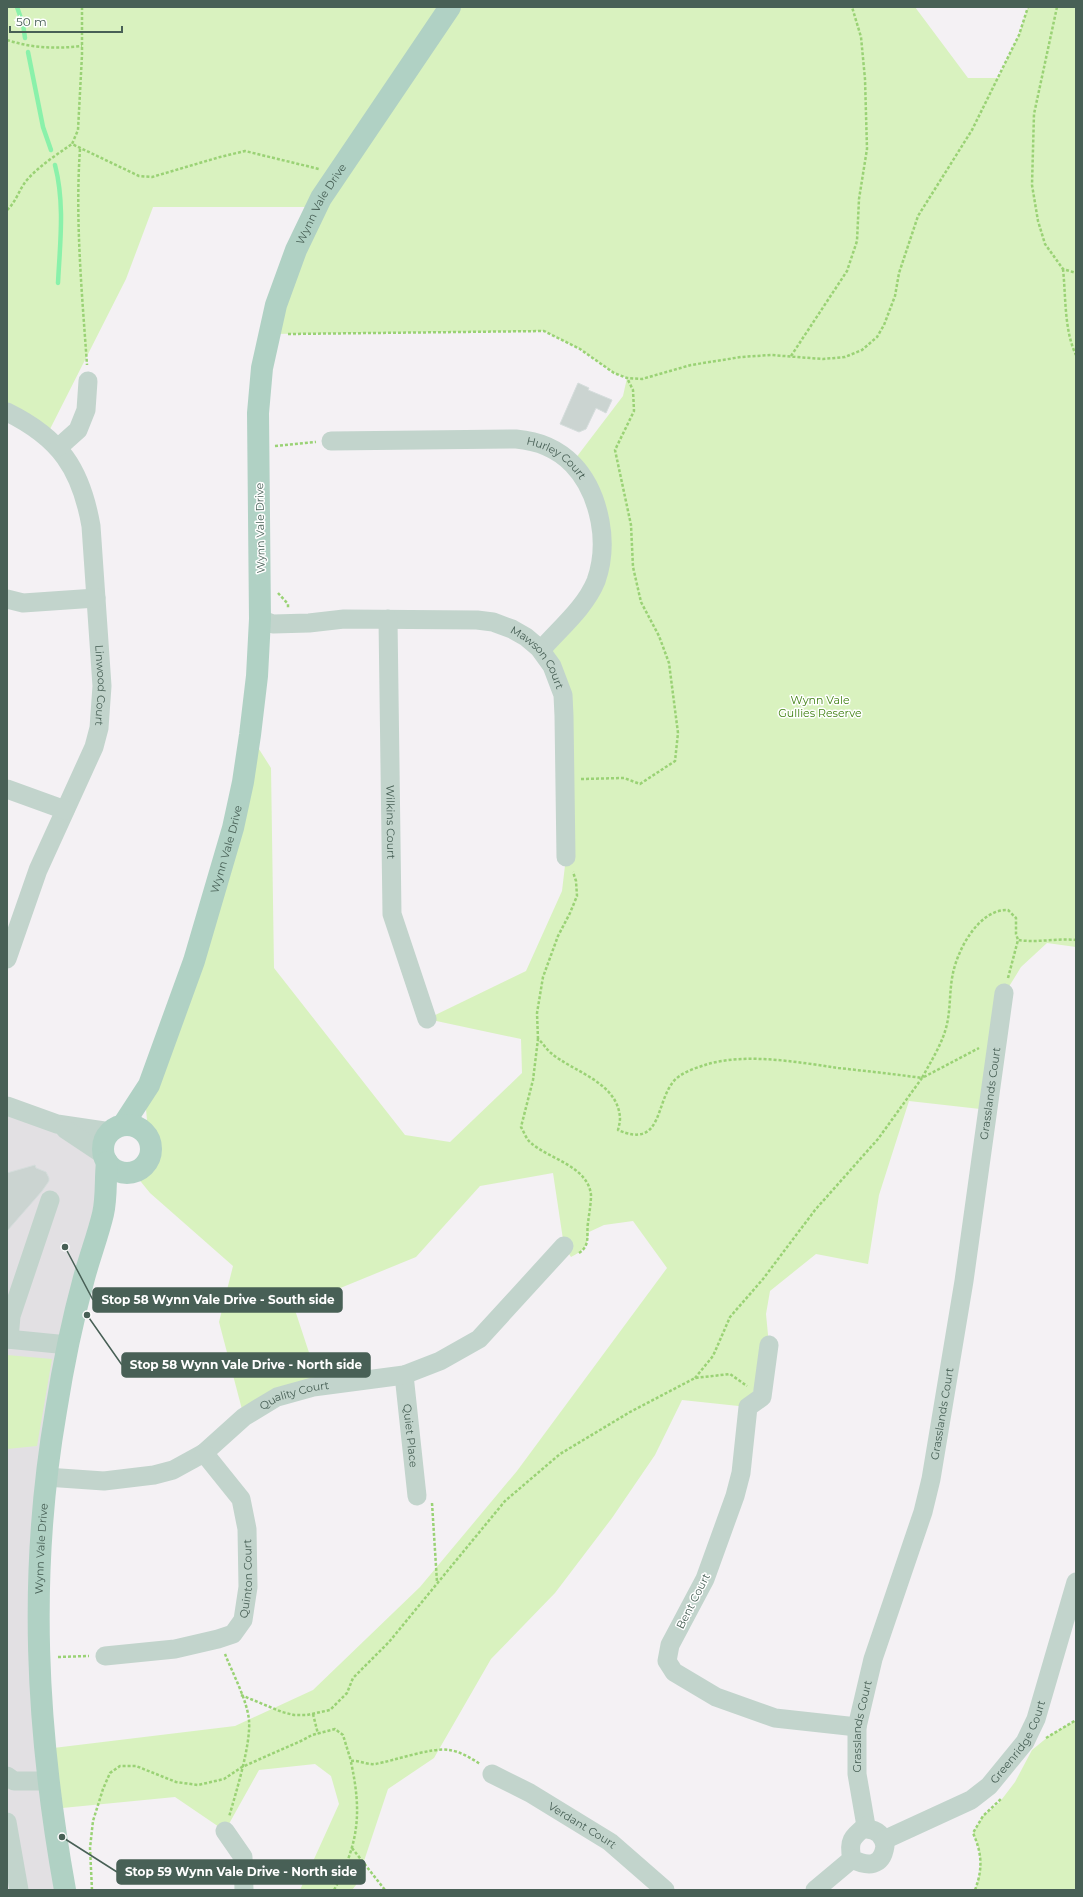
<svg xmlns="http://www.w3.org/2000/svg" width="1083" height="1897" viewBox="0 0 1083 1897" font-family="Montserrat,sans-serif">
	<style>
		.education { fill: #e2e0e3 }
		.green { fill: #d9f2bf }
		.lines { fill: none; stroke-linecap: round; stroke-linejoin: round }
		.stream { stroke: #8af1aa; stroke-width: 4.5 }
		.building { fill: #cbd4d1; stroke: #d5dddc }
		.path { stroke: #9ad275; stroke-width: 2.5; stroke-dasharray: 3 2; stroke-linecap: butt }
		.minor { stroke: #c2d4cc; stroke-width: 19 }
		.major { stroke: #b0d1c4; stroke-width: 22 }
		.labels { text-anchor: middle; stroke-width: 3; stroke-linejoin: round; paint-order: stroke }
		.street-label { font-size: 11px; fill: #486056; stroke: #fff }
		.park-label { font-size: 11px; fill: #408113; stroke: #fff }
		.leader { fill: none; stroke: #486056; stroke-width: 1.5 }
		.callout-dot { fill: #486056; stroke: #fff; stroke-width: 1.5 }
		.callout { fill: #486056; stroke: #486056; stroke-width: 1.5 }
		.callout-label { font-size: 12px; text-anchor: middle; font-weight: bold; fill: #fff }
	</style>
	<rect width="100%" height="100%" fill="#f4f1f4"/>
	<polygon class="education" points="7,1106 106,1160 71,1331 38,1611 69,1890 7,1890"/>
	<g class="green">
		<path d="M7,7H915L968,78H998L1019,35L1028,7H1076V947L1047,943L1021,967L1005,993L989,1110L909,1101L879,1195L868,1264L816,1254L770,1291L766,1314L769,1345L748,1407L682,1400L655,1455L612,1518L555,1593L491,1659L434,1758L388,1789L356,1885L352,1890H300L339,1804L331,1776L315,1764L259,1770L225,1831L175,1797L52,1809L45,1749L235,1726L313,1690L420,1587L517,1471L667,1268L633,1221L604,1225L589,1232C588,1246 583,1251 571,1257L564,1246L553,1173L480,1186L416,1257L294,1307L320,1386L244,1417L219,1322L233,1266L150,1193L133,1172L144,1166L150,1155L146,1109L250,735L271,768L274,968L405,1135L450,1142L522,1073L521,1039L427,1019L526,971L562,891L566,857L564,716L541,650L580,607L603,549L572,463L623,396L627,378L614,373L580,349L544,331L268,334L316,207H153L126,279L46,437L7,412Z"/>
		<polygon points="7,1355 52,1359 37,1446 7,1449"/>
		<path d="M1076,1720V1890H975C983,1869 982,1853 973,1833L983,1816L999,1803L1015,1782L1032,1750L1049,1736Z"/>
	</g>
	<g class="lines">
		<g class="stream">
			<polyline points="17,7 23,24 25,38"/>
			<polyline points="28,52 43,127 51,150"/>
			<path d="M55,165C65,204 60,243 58,283"/>
		</g>
	</g>
	<g class="building">
		<polygon points="578,383 589,388 588,390 612,400 606,413 596,408 586,429 579,432 560,424"/>
		<polygon points="35,1165 36,1168 46,1172 49,1178 49,1181 42,1191 7,1231 7,1173"/>
	</g>
	<g class="lines">
		<g class="path">
			<polyline points="82,7 82,55 78,130 72,144 139,176 152,177 220,157 245,151 319,169"/>
			<polyline points="1057,7 1034,114 1032,185 1038,221 1045,244 1063,269 1076,273"/>
			<path d="M7,40C31,48 56,49 82,46"/>
			<path d="M80,149C75,220 82,293 87,365"/>
			<path d="M7,210C16,202 19,190 26,181C39,166 56,155 72,144"/>
			<path d="M1063,269C1066,297 1064,330 1076,355"/>
			<polyline points="288,334 544,331 580,349 614,373 627,378 642,379 691,365 741,357 771,355 823,359 845,357 862,350 877,337 884,325 895,296 899,273 918,216 972,130 1019,35 1028,7"/>
			<polyline points="791,356 847,271 857,241 859,199 867,149 865,79 861,37 852,7"/>
			<polyline points="275,446 316,442"/>
			<polyline points="278,593 288,604 288,608"/>
			<polyline points="581,779 624,778 640,784 675,761 678,733 669,663 659,636 641,602 633,567 631,525 615,450 634,411 633,390 627,378"/>
			<path d="M1008,978L1018,940C1037,943 1057,938 1076,940"/>
			<polyline points="538,1039 537,1013 543,977 558,936 570,913 577,896 576,881 573,872"/>
			<path d="M579,1253C591,1245 586,1235 588,1223C589,1214 591,1204 591,1195C588,1166 549,1159 531,1143C526,1139 524,1132 521,1127L533,1080L538,1039C543,1043 546,1049 551,1053C573,1072 618,1082 620,1118C620,1122 619,1126 618,1130C662,1149 655,1105 673,1082C681,1072 696,1068 708,1064C748,1053 797,1062 838,1068C866,1071 894,1074 922,1078C931,1061 941,1046 946,1028C951,1010 949,991 953,973C958,949 979,909 1008,910L1016,918V934L1018,940"/>
			<polyline points="695,1378 713,1356 730,1317 763,1279 815,1210 878,1139 922,1078 979,1048"/>
			<polyline points="432,1503 437,1582"/>
			<path d="M225,1654C233,1674 247,1700 249,1720C251,1745 236,1792 229,1817"/>
			<polyline points="58,1657 89,1656"/>
			<polyline points="241,1695 282,1712 294,1715 307,1715 330,1710 347,1693 353,1678 389,1642 505,1501 560,1454 630,1412 695,1378 730,1374 747,1386"/>
			<polyline points="313,1714 318,1734"/>
			<polyline points="1046,1738 1076,1720"/>
			<polyline points="352,1848 385,1890"/>
			<path d="M92,1890L90,1848L93,1821L103,1789L110,1773L120,1766H136L176,1782L198,1785L224,1779L242,1767L303,1740L312,1735L335,1729L343,1735L351,1761C359,1760 367,1765 375,1764C394,1761 431,1747 449,1750C459,1751 471,1758 480,1764"/>
			<path d="M334,1890C359,1843 362,1813 351,1762"/>
			<path d="M975,1890C983,1869 982,1853 973,1833L983,1816L1002,1798"/>
		</g>
		<g class="minor">
			<path id="s1" d="M7,412C60,438 81,469 91,526L102,686L99,728L94,747L38,870L7,959"/>
			<path id="s2" d="M331,441L516,439C564,443 591,475 600,521C604,542 603,561 596,581C585,608 559,629 541,650"/>
			<polyline points="59,447 78,430 86,410 88,381"/>
			<polyline points="7,599 23,603 96,598"/>
			<path id="s3" d="M260,619L273,624L309,623L344,619L477,620L493,622L512,629L526,637L539,648L552,666L563,695L564,716L566,857"/>
			<path id="s4" d="M388,619L392,914L427,1019"/>
			<polyline points="7,789 65,810"/>
			<polyline points="7,1106 57,1124 111,1132"/>
			<polyline points="65,1129 104,1155"/>
			<polyline points="7,1339 68,1345"/>
			<polyline points="9,1339 11,1316 50,1200"/>
			<polyline points="769,1345 762,1397 748,1407 741,1473 735,1496 705,1579 670,1645 667,1661 674,1672 716,1697 775,1718 857,1727"/>
			<path id="s5" d="M404,1375L417,1496"/>
			<path id="s6" d="M46,1477L104,1481L154,1475L173,1470L204,1453L244,1417L277,1397L313,1387L404,1375L440,1361L479,1339L564,1246"/>
			<path id="s7" d="M105,1656L175,1649L218,1639L233,1634L243,1620L248,1587L247,1529L241,1499L204,1453"/>
			<path id="s8" d="M492,1774L530,1793L610,1842L665,1890"/>
			<polyline points="7,1776 14,1781 48,1781"/>
			<polyline points="7,1822 19,1890"/>
			<path id="s9" d="M866,1826L857,1774V1727L873,1659L923,1512L931,1479L964,1281L1004,993"/>
			<path d="M866,1826L867,1829C878,1830 883,1836 885,1846C882,1867 868,1867 852,1859C848,1841 852,1837 866,1826Z"/>
			<polyline points="225,1831 243,1857 244,1890"/>
			<path id="s10" d="M884,1840L971,1800L989,1786L1025,1742L1036,1719L1076,1582"/>
			<polyline points="815,1890 852,1859"/>
		</g>
		<g class="major">
			<path id="s11" d="M123,1125L149,1085L194,961L233,828L243,782L250,735L257,676L260,619L258,413L262,368L276,305L296,250L321,198L450,7"/>
			<circle cx="127" cy="1149" r="24"/>
			<path id="s12" d="M65,1890C36,1729 28,1573 56,1411C63,1366 72,1322 84,1278C90,1256 98,1235 103,1214C107,1197 105,1179 107,1162"/>
		</g>
	</g>
	<g class="labels">
		<g class="street-label">
			<text dy="4" stroke="none"><textPath href="#s11" startOffset="956">Wynn Vale Drive</textPath></text>
			<text dy="4" stroke="none"><textPath href="#s2" startOffset="231">Hurley Court</textPath></text>
			<text transform="translate(260 528) rotate(-91)" y="4">Wynn Vale Drive</text>
			<text dy="4" stroke="none"><textPath href="#s3" startOffset="294">Mawson Court</textPath></text>
			<text dy="4" stroke="none"><textPath href="#s1" startOffset="308">Linwood Court</textPath></text>
			<text dy="4" stroke="none"><textPath href="#s4" startOffset="203">Wilkins Court</textPath></text>
			<text dy="4" stroke="none"><textPath href="#s11" startOffset="296">Wynn Vale Drive</textPath></text>
			<text dy="4" stroke="none"><textPath href="#s9" startOffset="749">Grasslands Court</textPath></text>
			<text dy="4" stroke="none"><textPath href="#s6" startOffset="273">Quality Court</textPath></text>
			<text dy="4" stroke="none"><textPath href="#s9" startOffset="425">Grasslands Court</textPath></text>
			<text dy="4" stroke="none"><textPath href="#s5" startOffset="61">Quiet Place</textPath></text>
			<text dy="4" stroke="none"><textPath href="#s12" startOffset="343">Wynn Vale Drive</textPath></text>
			<text dy="4" stroke="none"><textPath href="#s7" startOffset="189">Quinton Court</textPath></text>
			<text transform="translate(693 1601) rotate(-63)" y="4">Bent Court</text>
			<text dy="4" stroke="none"><textPath href="#s9" startOffset="101">Grasslands Court</textPath></text>
			<text dy="4" stroke="none"><textPath href="#s10" startOffset="172">Greenridge Court</textPath></text>
			<text dy="4" stroke="none"><textPath href="#s8" startOffset="104">Verdant Court</textPath></text>
		</g>
		<g class="park-label">
			<text x="820" y="704">Wynn Vale<tspan x="820" dy="13">Gullies Reserve</tspan></text>
		</g>
	</g>
	<path class="leader" d="M65 1247L93 1300M87 1315L122 1365M62 1837L117 1872"/>
	<g class="callout-dot">
		<circle cx="65" cy="1247" r="4"/>
		<circle cx="87" cy="1315" r="4"/>
		<circle cx="62" cy="1837" r="4"/>
	</g>
	<g class="callout">
		<rect x="93" y="1288" width="249" height="24" rx="4"/>
		<rect x="122" y="1353" width="248" height="24" rx="4"/>
		<rect x="117" y="1860" width="248" height="24" rx="4"/>
	</g>
	<g class="callout-label">
		<text x="218" y="1304">Stop 58 Wynn Vale Drive - South side</text>
		<text x="246" y="1369">Stop 58 Wynn Vale Drive - North side</text>
		<text x="241" y="1876">Stop 59 Wynn Vale Drive - North side</text>
	</g>
	<rect width="1083" height="1897" fill="none" stroke="#486056" stroke-width="16"/>
	<path d="M10 26v6h112v-6" fill="none" stroke="#486056" stroke-width="2"/>
	<text x="16" y="26" font-size="12" fill="#486056" stroke="#ffffff" stroke-width="3" paint-order="stroke">50 m</text>
</svg>
